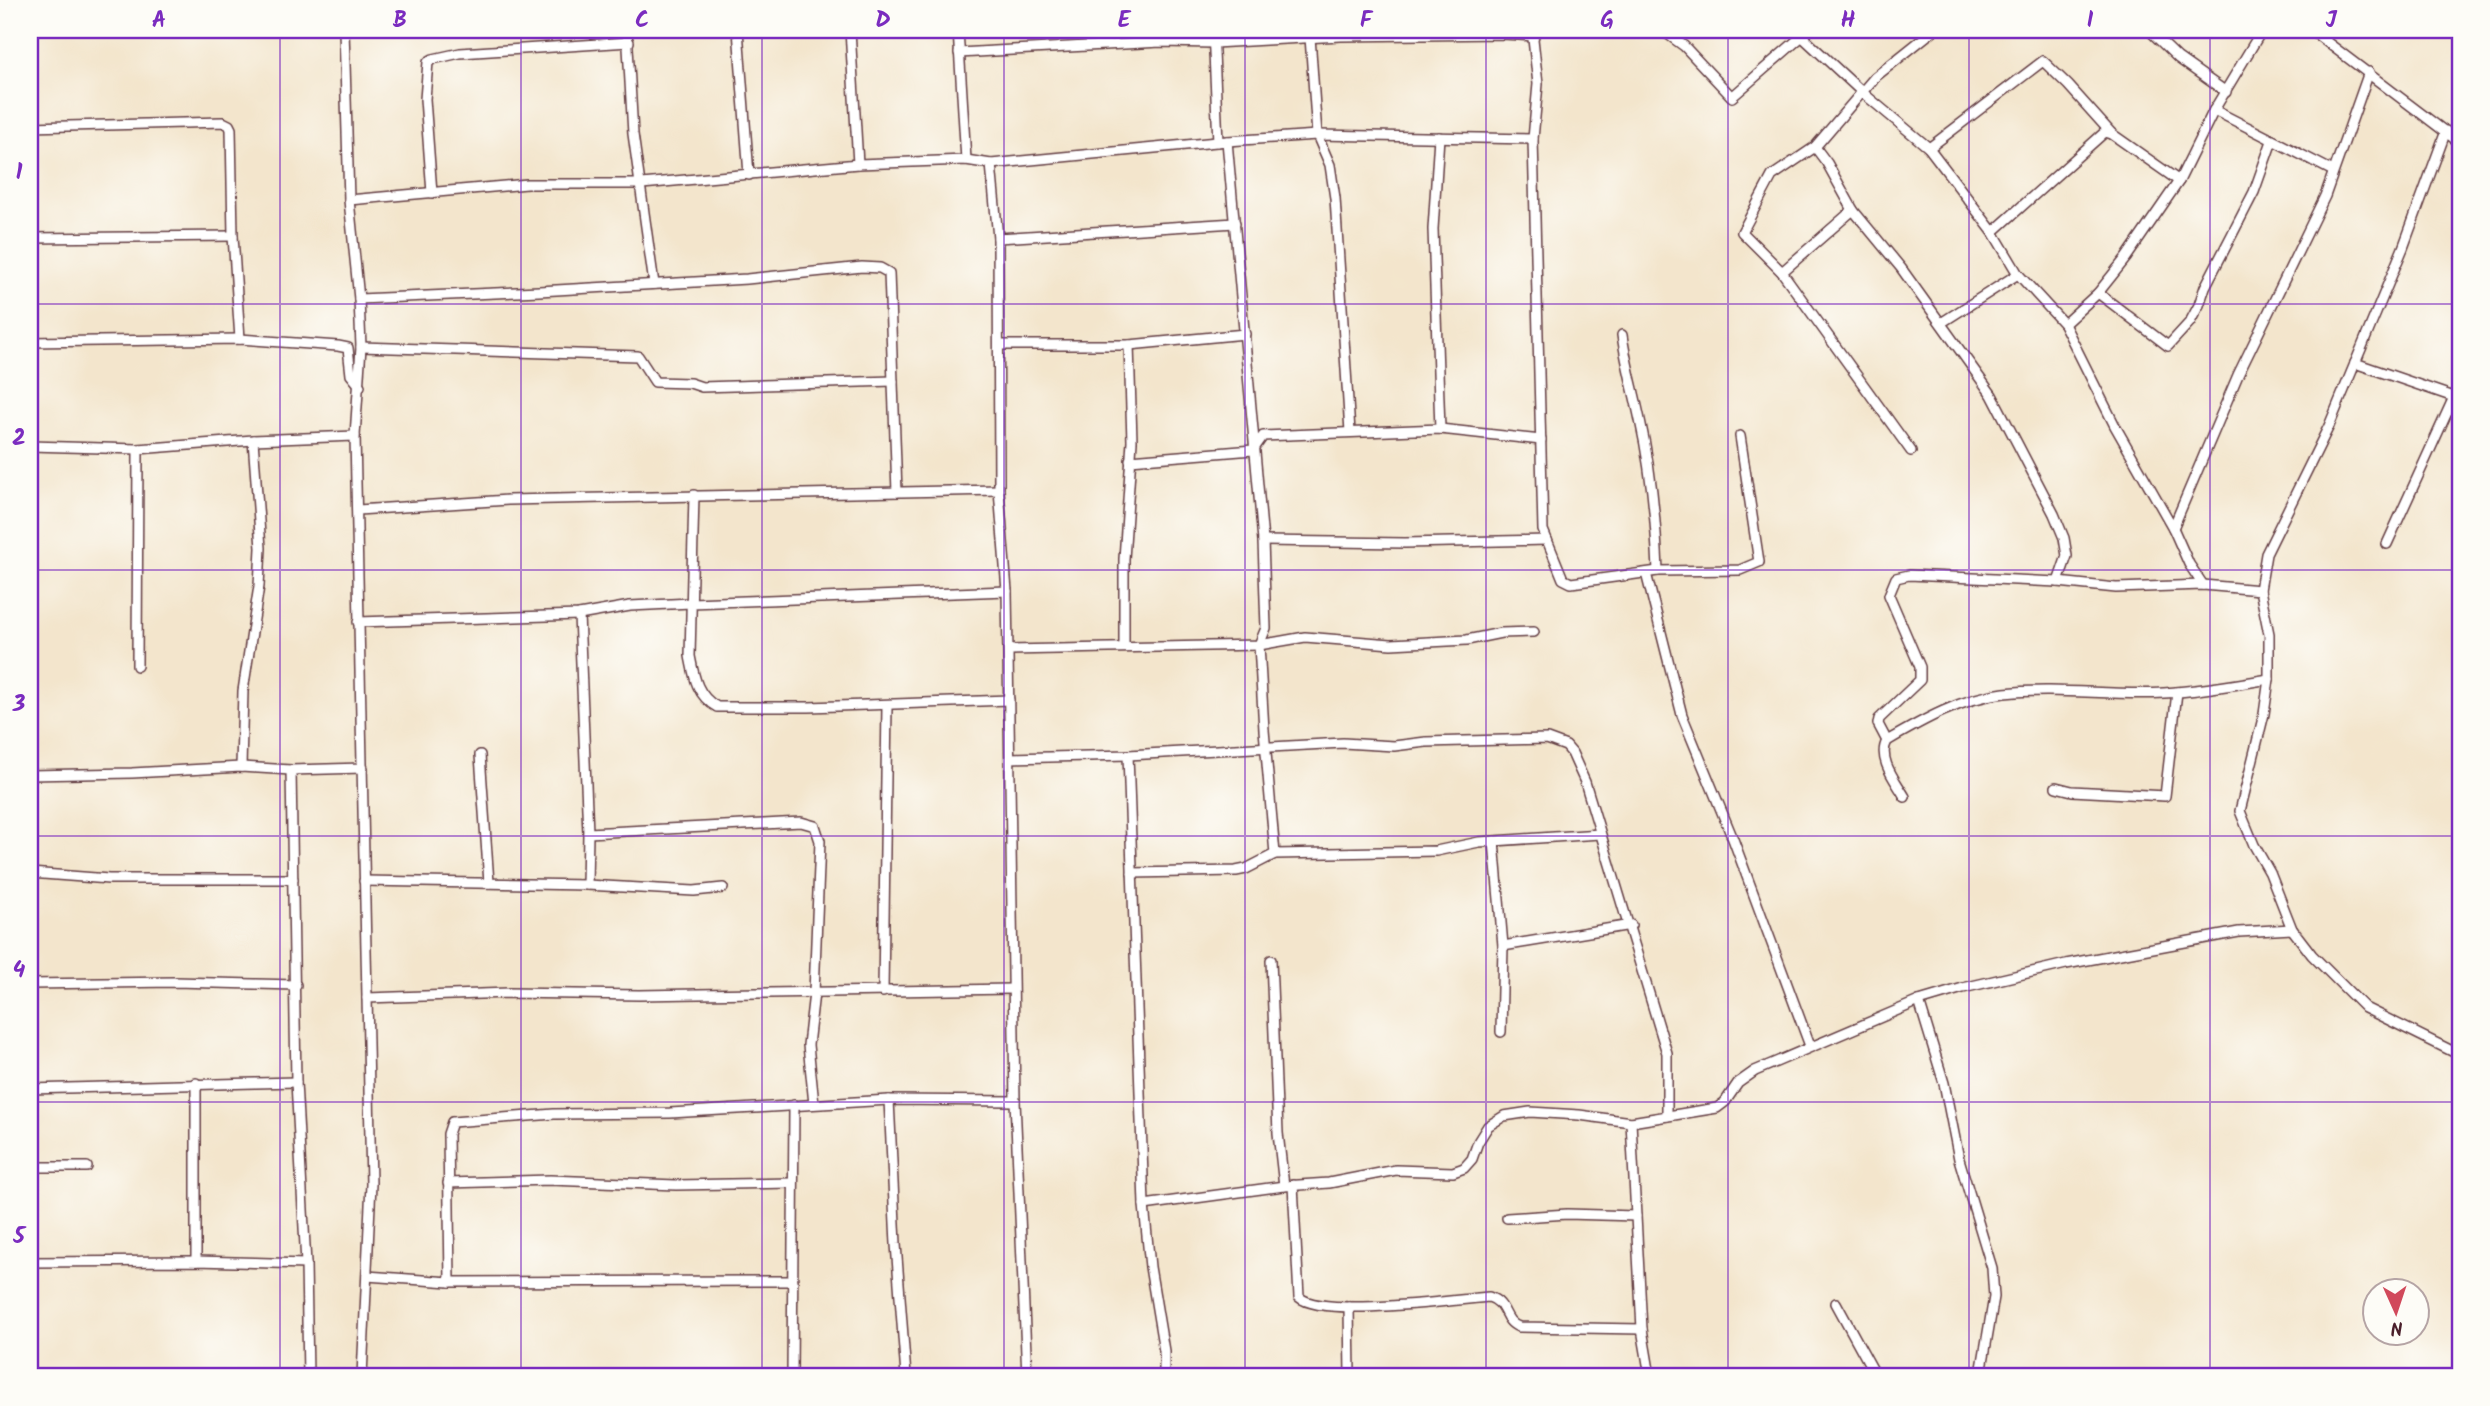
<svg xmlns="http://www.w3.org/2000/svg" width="2490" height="1406" viewBox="0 0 2490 1406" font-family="Kalam,sans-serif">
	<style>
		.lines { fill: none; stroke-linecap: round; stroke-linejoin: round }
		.minor-casing { stroke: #633d43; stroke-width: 12 }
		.minor { stroke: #fff; stroke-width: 9 }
		.grid { fill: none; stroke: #7b2cbf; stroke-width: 2; stroke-opacity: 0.55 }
		.neatline { fill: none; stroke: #7b2cbf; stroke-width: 2.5 }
		.grid-label { font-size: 23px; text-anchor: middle; font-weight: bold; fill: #7b2cbf }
	</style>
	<rect width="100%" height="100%" fill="#fdfcf7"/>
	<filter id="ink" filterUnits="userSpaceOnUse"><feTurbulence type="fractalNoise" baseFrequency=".0143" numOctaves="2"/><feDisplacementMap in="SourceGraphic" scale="14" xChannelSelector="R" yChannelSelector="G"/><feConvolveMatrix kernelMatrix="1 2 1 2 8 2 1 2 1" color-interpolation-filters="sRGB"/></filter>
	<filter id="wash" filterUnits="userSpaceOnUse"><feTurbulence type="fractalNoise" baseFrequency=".00686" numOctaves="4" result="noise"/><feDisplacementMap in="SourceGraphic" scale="28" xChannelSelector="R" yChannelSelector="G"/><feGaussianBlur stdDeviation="1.57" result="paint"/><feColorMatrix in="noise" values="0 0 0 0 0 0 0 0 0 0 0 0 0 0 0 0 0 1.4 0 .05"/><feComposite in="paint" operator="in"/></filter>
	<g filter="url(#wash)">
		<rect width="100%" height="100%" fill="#f3e5cc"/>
	</g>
	<g filter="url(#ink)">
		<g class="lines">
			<g class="minor-casing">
				<g id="minor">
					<polyline points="344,30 349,200 359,299 361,347 355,436 371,1184 362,1376"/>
					<polyline points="627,30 633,134 654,284"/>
					<polyline points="738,30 749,175"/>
					<polyline points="850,30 858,164"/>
					<polyline points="958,30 966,160"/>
					<polyline points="1213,30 1218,142"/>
					<polyline points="1532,30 1538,84 1533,139 1543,530 1563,579 1571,583 1658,571 1740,570 1759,562 1740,436"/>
					<polyline points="1662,30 1684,46 1732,97 1809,30"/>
					<polyline points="1795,30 1863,93 1929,148 1993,232 2018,274 2064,324 2115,426 2173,528 2189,564 2203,585"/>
					<polyline points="2149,30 2178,58 2226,92"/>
					<polyline points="2311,30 2460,143"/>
					<polyline points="1310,37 1317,135 1330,165 1335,198 1350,432"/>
					<polyline points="959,53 1161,42 1214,43 1341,36 1503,34 1534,36"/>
					<polyline points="2214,110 2333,171"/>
					<polyline points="30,127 223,122 229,125 231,129 233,236 240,339"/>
					<polyline points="2446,131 2403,248 2329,426 2266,554 2260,590 2269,634 2269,679 2264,714 2240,811 2254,845 2270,873 2292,929 2312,955 2365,1008 2460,1055"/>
					<polyline points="1439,137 1433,229 1440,429"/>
					<polyline points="1227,141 1263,541 1266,628 1259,645 1264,730 1275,854"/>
					<polyline points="1815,147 1827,163 1853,210 1901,268 1992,395 2054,514 2064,538 2067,556 2058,582"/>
					<polyline points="1929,148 2043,61 2068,85 2112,134"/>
					<polyline points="991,164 998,238 999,490 1007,591 1015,1101 1027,1376"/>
					<polyline points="432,193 425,99 428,62 433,59 460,53 629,42"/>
					<polyline points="349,200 527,184 642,184 858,164 966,160 991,164 1227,141 1317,135 1533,139"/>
					<polyline points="1993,232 2105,132 2112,134 2179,181"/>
					<polyline points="30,238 233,236"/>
					<polyline points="998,238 1235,223"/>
					<polyline points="1782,272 1853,210"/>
					<polyline points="2098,293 2168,346 2190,322 2199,305 2205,287 2254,192 2272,141"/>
					<polyline points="359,299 539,291 747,279 862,267 880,268 889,273 897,492"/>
					<polyline points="1941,323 2018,274"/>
					<polyline points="2064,324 2098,293 2126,258 2179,181 2214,110 2262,30"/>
					<path d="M1622,335C1626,364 1634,391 1640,420C1651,469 1656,521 1658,571"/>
					<polyline points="30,342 240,339 338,346 348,348 351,375 360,386"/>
					<polyline points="999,345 1129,345 1245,334"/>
					<polyline points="361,347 638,356 655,382 690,383 702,387 893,381"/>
					<polyline points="2355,363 2454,397"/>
					<polyline points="30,446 138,449 253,440 355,436"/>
					<polyline points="1911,451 1782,272 1742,232 1772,176 1815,147 1875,77 1934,30"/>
					<polyline points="1130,460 1253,450 1263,436 1440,429 1541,440"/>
					<path d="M694,495L690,656C694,677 697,696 717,707H809L1009,700"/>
					<polyline points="358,510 508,500 999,490"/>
					<polyline points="2173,528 2238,375 2325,196 2369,72"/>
					<polyline points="1263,541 1405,543 1547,540"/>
					<polyline points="2387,544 2460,384"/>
					<polyline points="1646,573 1682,715 1733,839 1810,1046"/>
					<polyline points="579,615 588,833 587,885"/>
					<polyline points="358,622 579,615 630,606 691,603 1007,591"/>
					<polyline points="1124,647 1124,559 1132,441 1129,345"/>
					<polyline points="1009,650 1259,645 1305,637 1391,644 1467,640 1501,633 1534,632"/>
					<polyline points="137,666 138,449"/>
					<polyline points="1887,741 1878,724 1879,719 1920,680 1920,667 1889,595 1896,578 1909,575 2058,582 2116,588 2203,585 2260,590"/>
					<polyline points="480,755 489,883"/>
					<polyline points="1128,755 1144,1205 1150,1267 1164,1351 1164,1376"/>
					<polyline points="1010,758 1128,755 1343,743 1394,746 1426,742 1547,739 1566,746 1572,753 1585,782 1667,1053 1667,1116"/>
					<polyline points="241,767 243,691 259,586 261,548 253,440"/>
					<polyline points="291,770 296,1082 306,1264 308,1376"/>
					<polyline points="30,775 132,773 241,767 291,770 363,768"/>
					<polyline points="2056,787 2072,791 2165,796 2177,692"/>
					<path d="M1905,797C1896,781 1877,759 1887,741C1923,720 1962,698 2004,693C2057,687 2111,696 2164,693C2199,691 2234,685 2269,679"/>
					<polyline points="588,833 801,822 815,826 820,841 814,993 808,1045 814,1104"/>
					<polyline points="1494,841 1503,946 1501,1032"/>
					<polyline points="30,873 109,879 293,879"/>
					<polyline points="1132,873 1236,871 1246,869 1275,854 1436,851 1479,842 1600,834"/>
					<polyline points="364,881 587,885 694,891 723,888"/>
					<polyline points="1503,946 1631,925"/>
					<polyline points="1271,960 1278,1133 1284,1186"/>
					<polyline points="30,984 175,982 296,985"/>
					<polyline points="883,992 887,705"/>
					<polyline points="367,998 509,993 639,995 1012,989"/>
					<polyline points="1919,1001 1944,1083 1959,1159 1992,1268 1994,1297 1981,1374 1983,1376"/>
					<polyline points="196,1083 196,1261"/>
					<polyline points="30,1089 296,1082"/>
					<polyline points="889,1100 896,1244 906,1376"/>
					<polyline points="1631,1122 1642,1329 1650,1376"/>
					<polyline points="30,1167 87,1167"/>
					<polyline points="448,1183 550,1180 676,1185 792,1183"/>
					<path d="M1293,1185L1299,1297C1322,1318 1454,1300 1489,1297C1508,1303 1502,1321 1519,1327L1642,1329"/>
					<polyline points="1144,1205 1284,1186 1329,1183 1396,1170 1453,1172 1464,1168 1472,1159 1478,1142 1488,1126 1504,1116 1530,1112 1579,1115 1631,1122 1717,1108 1725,1102 1738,1083 1755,1071 1919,1001 1963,988 2066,964 2239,932 2292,929"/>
					<polyline points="1507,1218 1567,1214 1636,1216"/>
					<polyline points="30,1262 196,1261 306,1264"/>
					<polyline points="367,1276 450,1282 793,1281"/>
					<polyline points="450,1282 448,1134 452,1122 554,1114 670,1113 889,1100 1015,1101"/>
					<polyline points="1836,1303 1876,1376"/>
					<polyline points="1349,1307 1350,1376"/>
					<polyline points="792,1376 794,1105"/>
				</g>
			</g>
			<use href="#minor" class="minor"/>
		</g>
	</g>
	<path class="grid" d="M280,30V1376M521,30V1376M762,30V1376M1004,30V1376M1245,30V1376M1486,30V1376M1728,30V1376M1969,30V1376M2210,30V1376M30,304H2460M30,570H2460M30,836H2460M30,1102H2460"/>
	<rect width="2490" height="1406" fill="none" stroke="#fdfcf7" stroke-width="77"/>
	<g transform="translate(2396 1312) rotate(177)"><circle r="33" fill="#fdfcf7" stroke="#b5a4a5" stroke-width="2"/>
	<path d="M0-5L12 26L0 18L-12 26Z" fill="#d1495b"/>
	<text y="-10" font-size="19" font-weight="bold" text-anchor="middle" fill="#4a1f2b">N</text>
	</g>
	<rect x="38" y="38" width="2414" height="1330" class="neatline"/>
	<g class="grid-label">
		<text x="159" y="27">A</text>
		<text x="400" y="27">B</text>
		<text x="642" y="27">C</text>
		<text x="883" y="27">D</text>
		<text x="1124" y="27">E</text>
		<text x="1366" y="27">F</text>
		<text x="1607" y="27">G</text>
		<text x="1848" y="27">H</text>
		<text x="2090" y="27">I</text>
		<text x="2331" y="27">J</text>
		<text x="19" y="179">1</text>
		<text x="19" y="445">2</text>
		<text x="19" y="711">3</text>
		<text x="19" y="977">4</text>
		<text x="19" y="1243">5</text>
	</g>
</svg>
